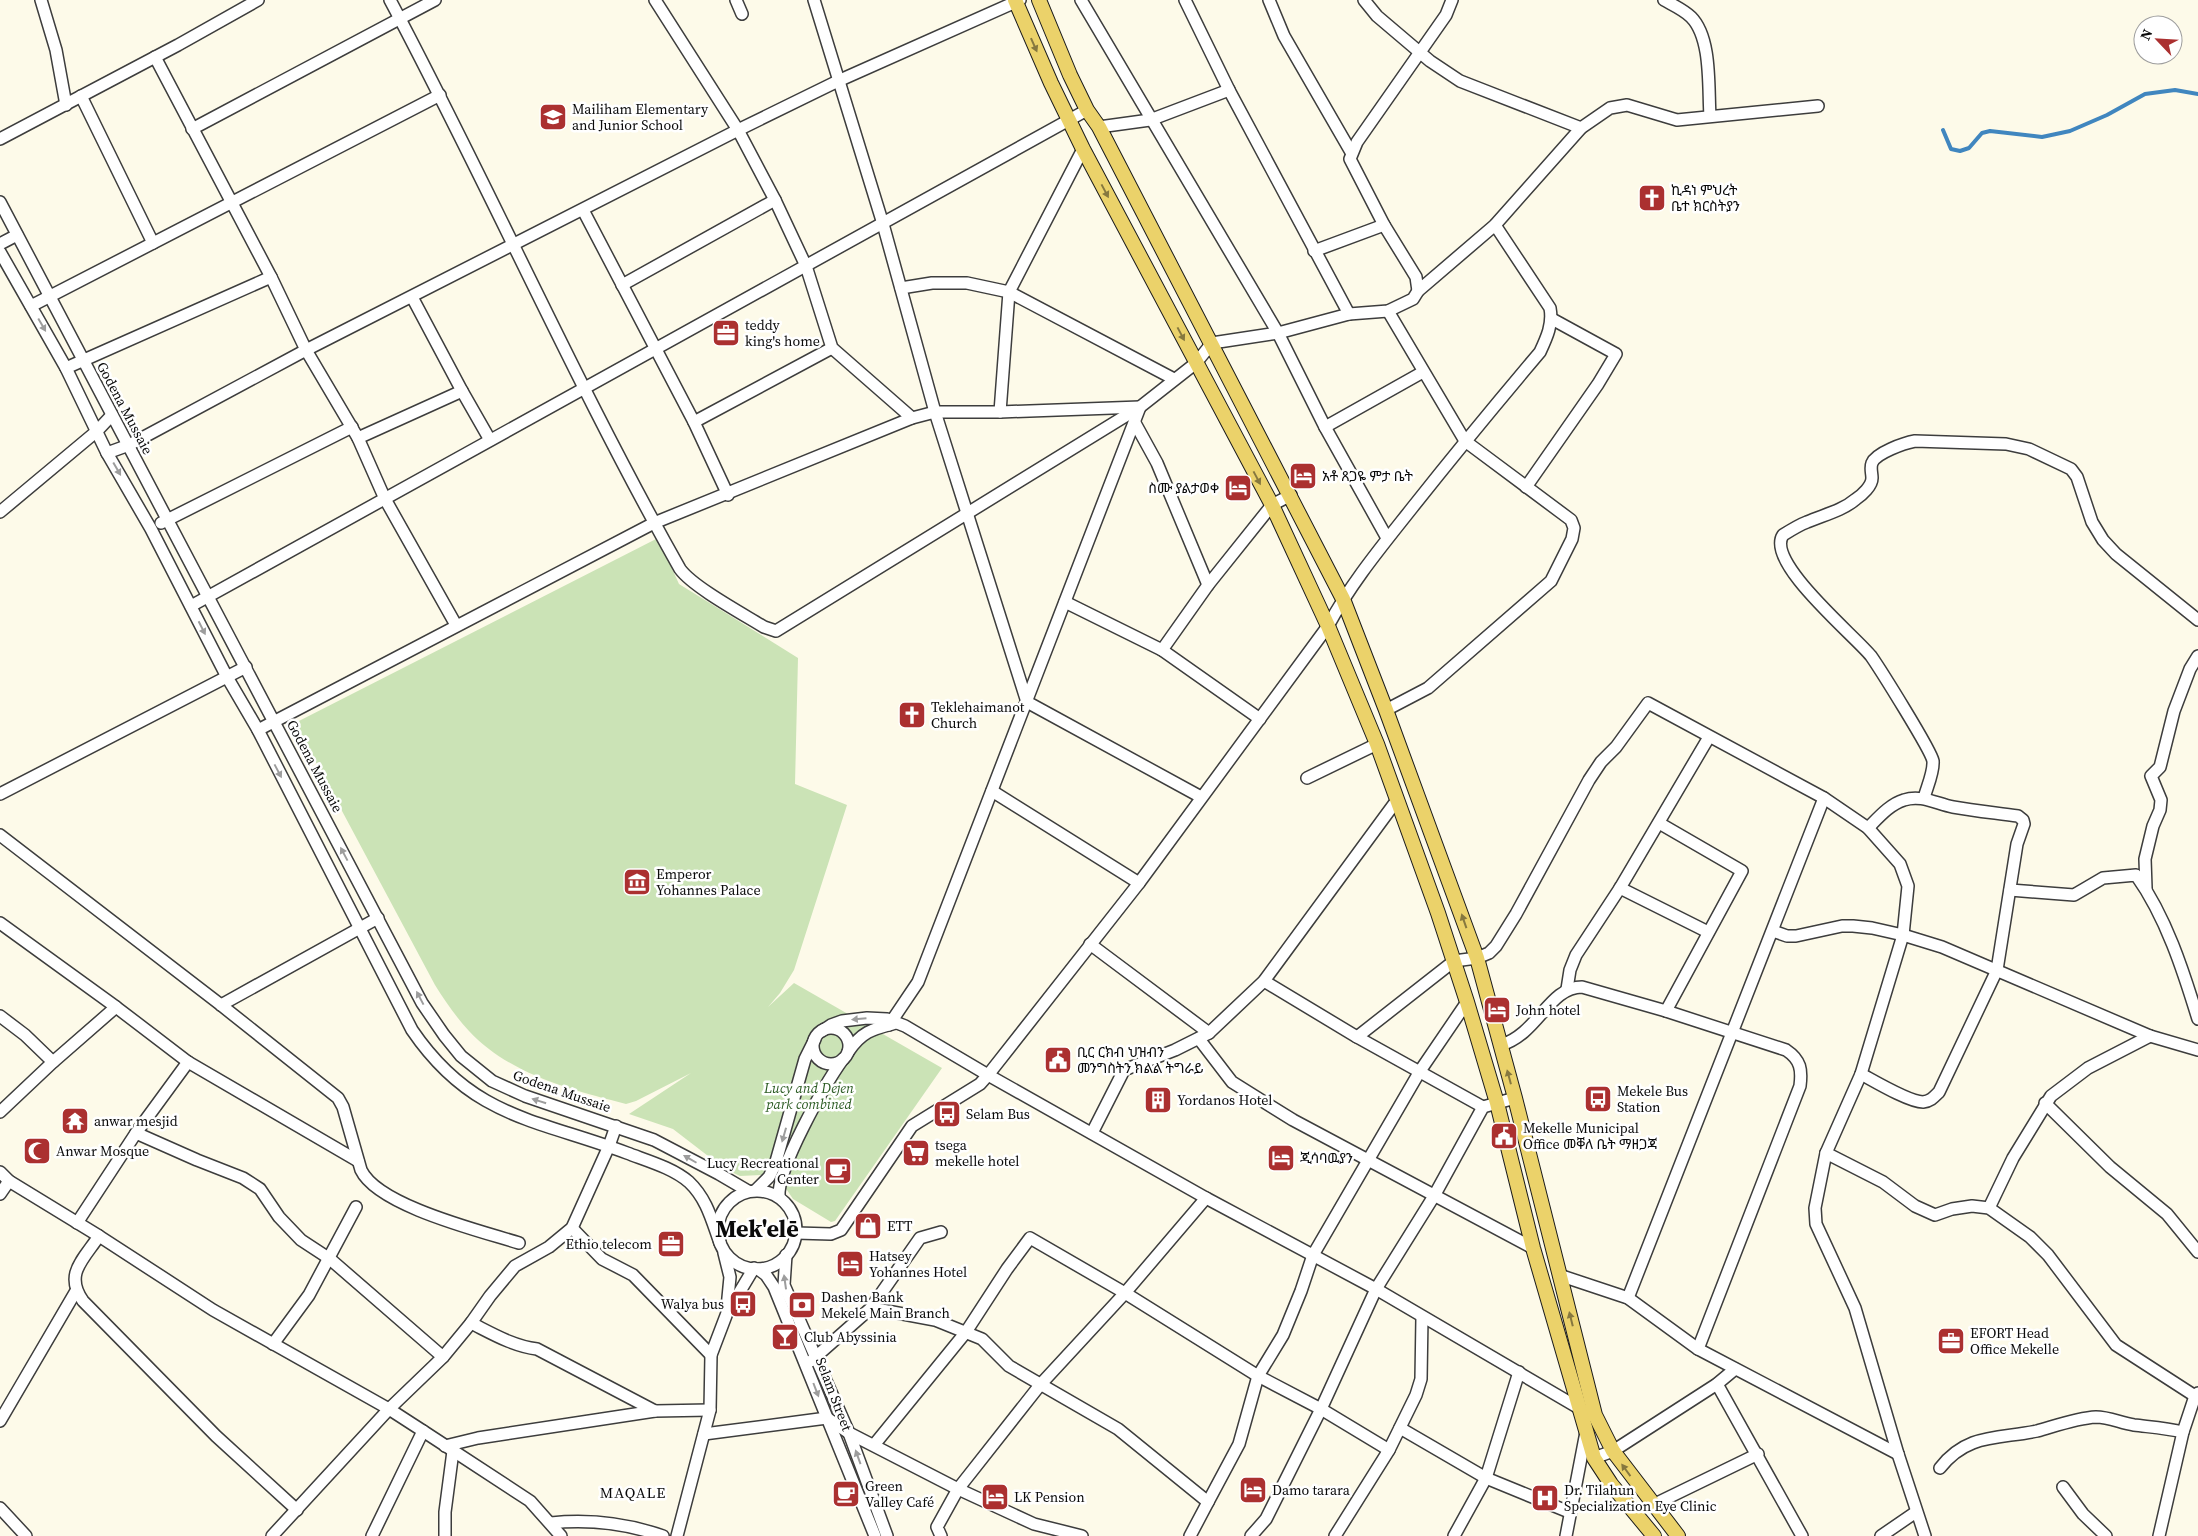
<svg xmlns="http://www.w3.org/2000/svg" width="2198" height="1536" viewBox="0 0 2198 1536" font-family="'Source Serif 4','Noto Sans Ethiopic',serif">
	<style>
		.green { fill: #cbe3b6 }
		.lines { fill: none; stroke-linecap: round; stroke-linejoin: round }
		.stream { stroke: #4086bf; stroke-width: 4 }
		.minor-casing { stroke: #3d3d3d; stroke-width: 14 }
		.major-casing { stroke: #1b1b1b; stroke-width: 16 }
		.minor { stroke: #fff; stroke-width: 11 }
		.major { stroke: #ebd26a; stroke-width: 14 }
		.oneway { fill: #86783f }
		.oneway2 { fill: #9d9d9d }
		.labels { text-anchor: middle; stroke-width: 5; stroke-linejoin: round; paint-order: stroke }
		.poi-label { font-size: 14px; fill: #0a0a0a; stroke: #fff; text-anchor: start }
		.street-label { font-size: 14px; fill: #0a0a0a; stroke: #fff }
		.park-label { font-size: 14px; font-style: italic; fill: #2a5a21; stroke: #fff }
		.neighbourhood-label { font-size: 15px; letter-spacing: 1px; fill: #0a0a0a; stroke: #fff }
		.town-label { font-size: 24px; font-weight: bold; fill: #0a0a0a; stroke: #fff }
	</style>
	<rect width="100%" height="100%" fill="#fdfae9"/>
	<path class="green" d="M658,538L679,584L798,658L795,784L847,805L794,970L780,993L768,1007L794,983L942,1068L835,1221L831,1222L793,1199L787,1190L780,1183L761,1175L740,1176L725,1169L673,1129L629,1114L691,1073L636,1101L626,1104C571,1090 509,1074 469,1031C456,1017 445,1001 435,985L295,723Z"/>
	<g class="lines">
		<polyline class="stream" points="1943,130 1951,149 1960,151 1969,148 1982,133 1990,131 2042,137 2070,131 2107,115 2145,94 2175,90 2198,94"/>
		<g class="minor-casing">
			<g id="minor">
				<polyline points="41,0 56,50 66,105"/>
				<path d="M390,0C490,188 575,383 680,569C693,587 743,614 764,627L776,631L1140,407L1196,363L1212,343L1278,333L1349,314L1388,311L1413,299L1418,291L1495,225L1581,128L1610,108L1627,105L1677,120L1818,106"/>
				<polyline points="655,0 738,130 775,200 806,266 832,348 912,418"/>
				<polyline points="736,0 742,14"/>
				<polyline points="814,0 883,224 935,412 1027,702 1201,797"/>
				<polyline points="1081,0 1278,333 1325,427 1387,538"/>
				<polyline points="1185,0 1229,90 1349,314"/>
				<polyline points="1269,0 1284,36 1351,152"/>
				<polyline points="1364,0 1377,16 1430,61 1460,81 1581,128"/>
				<path d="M1664,0C1673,5 1684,10 1691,17C1712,38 1708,88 1710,116"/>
				<polyline points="155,57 271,277 306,350 358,438 385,499 456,625"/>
				<polyline points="81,96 153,243"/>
				<polyline points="1099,127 1150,120 1229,90"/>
				<polyline points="192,129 435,0"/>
				<polyline points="0,139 178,45 258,0"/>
				<polyline points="0,202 422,1003 444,1035 461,1056 492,1081 525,1096 654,1140 719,1174 748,1191"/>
				<polyline points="583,210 694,422 728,495"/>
				<polyline points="0,244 17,235"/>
				<polyline points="1314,251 1384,225"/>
				<path d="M0,252L66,368L107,453L151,529L227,677L258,730L412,1030C472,1118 536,1119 627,1153C648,1161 673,1168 689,1182C707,1199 712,1221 720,1243"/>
				<polyline points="622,285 775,200"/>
				<polyline points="901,288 932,283 967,283 1009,292 1174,379"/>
				<polyline points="1418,291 1416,277 1384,225 1350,159 1357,142 1446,15 1452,0"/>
				<polyline points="412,297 462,391 490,440"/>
				<polyline points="31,306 440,95"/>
				<polyline points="66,368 271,277"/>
				<polyline points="1000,412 1009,292 1083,149"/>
				<polyline points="694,422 832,348"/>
				<polyline points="1135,423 1157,463 1208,585"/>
				<polyline points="1325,427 1423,372"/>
				<polyline points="358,438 462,391"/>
				<polyline points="107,453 129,445 306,350 738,130 838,81 1020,0"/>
				<polyline points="1526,487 1598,384 1616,354 1552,319"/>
				<polyline points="0,512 97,431 112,415"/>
				<polyline points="161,523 352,427"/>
				<polyline points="1065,602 1162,650 1260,719"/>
				<polyline points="191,606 1087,110"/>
				<polyline points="1162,650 1208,585 1272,505 1291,495"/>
				<polyline points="1386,710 1428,688 1551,581 1572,539 1574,528 1571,520 1465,441 1388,311"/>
				<polyline points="258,730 654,523 912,418 935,412 1000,412 1140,407 918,982 889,1025"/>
				<polyline points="1307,778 1377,744"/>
				<polyline points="992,791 1139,883"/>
				<polyline points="0,794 246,667"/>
				<path d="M1924,798C1927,787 1934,772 1933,761C1931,750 1880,669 1871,656C1854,635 1765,562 1783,535C1791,530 1799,525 1807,522C1823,515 1842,511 1856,499C1862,495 1872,486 1872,478C1872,473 1870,468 1872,463C1876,453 1904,443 1915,441L2006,444L2029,449L2071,469L2077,477L2092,522L2103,540L2116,554L2198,620"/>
				<polyline points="1659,823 1742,871 1666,1011"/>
				<path d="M0,835L221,1005L338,1098L343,1107L361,1170C378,1206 481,1231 519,1243"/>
				<polyline points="1620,888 1708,932"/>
				<polyline points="2146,888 2145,859 2153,826 2160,810 2161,800 2151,776 2160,767 2174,711 2190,669 2198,656"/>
				<path d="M2010,890L2074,895L2103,878L2136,875C2166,917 2183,970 2198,1019"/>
				<polyline points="0,923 116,1007 188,1062 358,1161"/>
				<polyline points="1773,931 1787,936 1796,936 1842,926 1853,926 1872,928 1903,935 1942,947 2150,1036 2198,1050"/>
				<polyline points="1090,944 1209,1033"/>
				<polyline points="1264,981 1357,1037 1483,1107"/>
				<polyline points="1567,989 1570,970 1576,955 1620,888 1709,737"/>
				<polyline points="221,1005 378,918"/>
				<polyline points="0,1016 25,1035 53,1062"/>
				<circle cx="831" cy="1046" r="18"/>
				<polyline points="822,1031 831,1025 842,1021 867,1018 887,1019 905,1026 988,1075 1206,1198 1376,1289 1584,1411"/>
				<polyline points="1357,1037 1454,961 1477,958 1489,953 1496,946 1516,914 1589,780 1601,762 1616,747 1648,703 1824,798 1868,828 1900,864 1908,886 1903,935 1861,1074 1826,1153 1815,1208 1816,1224 1855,1308 1898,1454 1925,1536"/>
				<polyline points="1199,1039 1232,1082 1293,1120 1533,1248"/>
				<path d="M1501,1045C1538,1034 1549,987 1582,987L1666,1011L1786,1050C1801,1060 1802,1070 1800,1086L1698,1349"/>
				<path d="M848,1052C862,1031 873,1029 896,1023"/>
				<path d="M1861,1074C1874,1081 1909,1102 1923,1102C1931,1101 1934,1097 1939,1092L1997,970L2017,844L2024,824L2023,820L2018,816C1997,813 1975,811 1953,807C1937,804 1921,794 1904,800C1890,804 1878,818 1868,828"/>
				<polyline points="2045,1103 2110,1167 2167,1214 2198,1252"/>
				<polyline points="0,1112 53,1062 116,1007"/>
				<polyline points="136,1133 197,1160 243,1178 260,1189 279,1217 301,1240 330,1259 443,1357"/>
				<polyline points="1092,1133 1124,1070 1175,1050 1209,1033 1264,981 1397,800"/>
				<polyline points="1826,1153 1883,1182 1915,1206 1935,1215 1952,1209 1972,1206 1989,1208 2030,1237 2048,1255 2116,1345 2195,1396"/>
				<polyline points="0,1172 9,1181 99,1236 213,1310 389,1409 423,1431 530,1501 561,1536"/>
				<polyline points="756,1190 769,1177 775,1165 805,1059 815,1039"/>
				<circle cx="757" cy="1230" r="39"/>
				<polyline points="0,1194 9,1181"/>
				<path d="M779,1197C777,1168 825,1084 843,1059"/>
				<polyline points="1989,1208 2013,1158 2051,1096 2088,1068 2150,1036"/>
				<polyline points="77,1223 136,1133 188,1062"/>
				<polyline points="572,1228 602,1259 633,1275 711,1355"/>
				<path d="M796,1233L831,1234L841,1230L912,1126L980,1084L988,1075L1139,883L1328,626C1351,583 1382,546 1412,508C1454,455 1496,404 1540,352C1547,337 1553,324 1550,308L1495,225"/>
				<path d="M99,1236C83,1260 64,1274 83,1301L216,1436L297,1510"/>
				<polyline points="724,1253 730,1277 727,1308"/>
				<polyline points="786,1255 784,1285 849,1433 887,1536"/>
				<polyline points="758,1269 766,1275 774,1287 875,1536"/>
				<polyline points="1559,1275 1628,1298 1698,1349 1898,1454"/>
				<polyline points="1628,1298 1824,798"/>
				<polyline points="871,1308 935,1320 982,1339 1009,1366 1118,1429 1208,1502 1190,1536"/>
				<path d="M471,1323C493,1334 513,1346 537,1349L655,1411"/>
				<polyline points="273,1344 309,1295 356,1207"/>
				<polyline points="811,1361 871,1308 920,1238 941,1232"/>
				<polyline points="1717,1384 1802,1536"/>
				<polyline points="0,1421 76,1291"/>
				<polyline points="1400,1428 1486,1478 1569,1512"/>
				<polyline points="704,1434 827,1418 849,1433 958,1489 1034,1524 1082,1536"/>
				<polyline points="874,1445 966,1332 1007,1269 1030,1238 1125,1293 1258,1376 1321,1409 1389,1450"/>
				<polyline points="445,1446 478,1438 655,1411 710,1410"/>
				<polyline points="1594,1458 1613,1451 1717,1384 1735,1369"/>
				<path d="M1940,1468C1967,1433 1999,1439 2037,1431C2055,1426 2077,1418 2096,1417C2109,1417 2121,1423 2134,1425C2150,1427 2166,1428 2183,1432"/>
				<polyline points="2063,1487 2083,1514 2106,1536"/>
				<polyline points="1208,1502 1239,1444 1258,1376 1283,1335 1301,1291 1313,1255 1420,1071 1467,1002"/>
				<polyline points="1653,1505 1758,1454"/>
				<polyline points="0,1508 26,1536"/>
				<path d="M551,1523C589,1519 628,1524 663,1536"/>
				<polyline points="272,1536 389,1409 443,1357 471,1323 490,1296 515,1266 549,1247 572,1228 609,1146 616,1126"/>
				<polyline points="372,1536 423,1431"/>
				<polyline points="445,1536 445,1512 453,1451"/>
				<polyline points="677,1536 710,1410 711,1355 727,1313 754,1268"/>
				<polyline points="941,1536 937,1527 958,1489 1040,1385 1125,1293 1206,1198"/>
				<polyline points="1251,1536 1266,1519 1321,1409 1376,1289 1434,1196 1483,1107 1515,1098"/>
				<polyline points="1335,1536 1389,1450 1416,1395 1421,1379 1422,1317"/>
				<polyline points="1454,1536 1486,1478 1519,1372"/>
				<polyline points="1566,1536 1586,1432"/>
				<polyline points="1881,1536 1916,1512"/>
				<polyline points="2159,1536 2183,1432 2195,1396 2198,1393"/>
			</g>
		</g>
		<g class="major-casing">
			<g id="major">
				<polyline points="1015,0 1051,83 1083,149 1272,505 1328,626 1377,744 1438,913 1467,1002 1497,1103 1533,1248 1594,1458 1611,1484 1654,1536"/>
				<polyline points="1039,0 1070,75 1087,110 1099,127 1343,599 1386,710 1477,958 1515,1098 1595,1415 1613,1451 1678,1536"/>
			</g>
		</g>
		<use href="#minor" class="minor"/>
		<use href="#major" class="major"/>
	</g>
	<defs><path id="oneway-solid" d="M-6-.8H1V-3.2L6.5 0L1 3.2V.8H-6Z" transform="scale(1.25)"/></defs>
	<g class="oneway">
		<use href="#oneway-solid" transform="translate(1034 45) rotate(66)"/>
		<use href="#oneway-solid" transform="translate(1105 191) rotate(62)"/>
		<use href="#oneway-solid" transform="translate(1181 334) rotate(62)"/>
		<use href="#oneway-solid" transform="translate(1257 478) rotate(62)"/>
		<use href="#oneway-solid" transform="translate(1464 921) rotate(-109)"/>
		<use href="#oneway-solid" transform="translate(1509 1077) rotate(-105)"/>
		<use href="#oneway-solid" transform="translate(1571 1319) rotate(-104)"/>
		<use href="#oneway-solid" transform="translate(1626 1470) rotate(-126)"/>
	</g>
	<g class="oneway2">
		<use href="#oneway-solid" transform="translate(42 325) rotate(60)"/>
		<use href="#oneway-solid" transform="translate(117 469) rotate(60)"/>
		<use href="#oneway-solid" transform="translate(202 628) rotate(63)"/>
		<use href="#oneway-solid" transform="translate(278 771) rotate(62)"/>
		<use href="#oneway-solid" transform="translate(344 854) rotate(-118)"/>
		<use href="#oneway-solid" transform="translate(420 998) rotate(-118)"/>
		<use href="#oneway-solid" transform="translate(859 1019) rotate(175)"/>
		<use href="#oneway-solid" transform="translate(539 1101) rotate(-162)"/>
		<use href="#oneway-solid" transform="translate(784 1135) rotate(106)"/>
		<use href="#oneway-solid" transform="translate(690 1159) rotate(-150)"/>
		<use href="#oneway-solid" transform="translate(785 1282) rotate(-98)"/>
		<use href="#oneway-solid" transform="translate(816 1390) rotate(69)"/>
		<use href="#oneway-solid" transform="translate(858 1457) rotate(-110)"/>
	</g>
	<defs>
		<g id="school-square" transform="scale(1.4375)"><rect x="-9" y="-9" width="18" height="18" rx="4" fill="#ab3030" stroke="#fff"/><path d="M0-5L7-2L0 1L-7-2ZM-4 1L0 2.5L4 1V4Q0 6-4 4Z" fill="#fff"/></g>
		<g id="church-square" transform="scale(1.4375)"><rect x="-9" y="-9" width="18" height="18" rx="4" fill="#ab3030" stroke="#fff"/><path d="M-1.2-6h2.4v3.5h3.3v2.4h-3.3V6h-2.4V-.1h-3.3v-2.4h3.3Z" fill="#fff"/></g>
		<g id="office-square" transform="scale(1.4375)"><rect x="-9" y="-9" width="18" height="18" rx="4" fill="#ab3030" stroke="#fff"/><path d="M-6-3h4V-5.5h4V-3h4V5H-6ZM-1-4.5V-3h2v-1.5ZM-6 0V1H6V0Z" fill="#fff"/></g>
		<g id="hotel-square" transform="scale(1.4375)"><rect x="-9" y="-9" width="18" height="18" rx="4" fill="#ab3030" stroke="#fff"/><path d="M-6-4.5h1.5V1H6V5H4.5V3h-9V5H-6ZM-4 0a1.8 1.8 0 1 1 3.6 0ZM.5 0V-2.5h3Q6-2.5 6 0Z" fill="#fff"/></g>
		<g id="museum-square" transform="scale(1.4375)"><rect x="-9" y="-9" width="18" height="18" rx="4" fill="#ab3030" stroke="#fff"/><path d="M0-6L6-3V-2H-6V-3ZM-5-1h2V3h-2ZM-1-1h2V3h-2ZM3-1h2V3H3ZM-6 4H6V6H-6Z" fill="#fff"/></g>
		<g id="civic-square" transform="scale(1.4375)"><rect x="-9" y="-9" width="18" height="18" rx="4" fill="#ab3030" stroke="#fff"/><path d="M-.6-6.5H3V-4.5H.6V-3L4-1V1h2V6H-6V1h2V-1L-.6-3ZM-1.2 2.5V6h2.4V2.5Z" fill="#fff"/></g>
		<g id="bus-square" transform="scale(1.4375)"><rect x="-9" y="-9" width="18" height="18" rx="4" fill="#ab3030" stroke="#fff"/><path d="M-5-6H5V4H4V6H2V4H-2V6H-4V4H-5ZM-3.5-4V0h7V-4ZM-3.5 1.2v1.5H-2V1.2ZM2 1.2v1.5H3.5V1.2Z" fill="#fff"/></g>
		<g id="building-square" transform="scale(1.4375)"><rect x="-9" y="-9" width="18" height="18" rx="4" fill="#ab3030" stroke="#fff"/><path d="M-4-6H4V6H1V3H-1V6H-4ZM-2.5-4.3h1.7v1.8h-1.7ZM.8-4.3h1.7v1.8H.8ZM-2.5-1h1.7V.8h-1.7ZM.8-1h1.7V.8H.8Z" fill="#fff"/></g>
		<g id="temple-square" transform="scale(1.4375)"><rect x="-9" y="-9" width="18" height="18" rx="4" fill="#ab3030" stroke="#fff"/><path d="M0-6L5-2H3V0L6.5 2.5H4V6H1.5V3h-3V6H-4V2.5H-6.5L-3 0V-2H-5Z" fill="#fff"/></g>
		<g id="mosque-square" transform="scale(1.4375)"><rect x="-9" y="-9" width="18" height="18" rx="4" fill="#ab3030" stroke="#fff"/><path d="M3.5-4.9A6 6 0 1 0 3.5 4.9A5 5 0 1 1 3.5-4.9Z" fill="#fff"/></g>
		<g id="supermarket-square" transform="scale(1.4375)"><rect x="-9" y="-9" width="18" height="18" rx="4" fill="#ab3030" stroke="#fff"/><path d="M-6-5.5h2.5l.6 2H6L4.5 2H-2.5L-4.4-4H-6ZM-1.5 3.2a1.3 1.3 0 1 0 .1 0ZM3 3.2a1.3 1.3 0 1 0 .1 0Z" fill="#fff"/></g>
		<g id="cafe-square" transform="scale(1.4375)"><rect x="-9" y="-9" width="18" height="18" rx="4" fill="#ab3030" stroke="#fff"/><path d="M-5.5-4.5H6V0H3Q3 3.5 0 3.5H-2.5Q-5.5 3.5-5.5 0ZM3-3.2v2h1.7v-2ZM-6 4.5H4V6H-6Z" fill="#fff"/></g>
		<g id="shop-square" transform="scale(1.4375)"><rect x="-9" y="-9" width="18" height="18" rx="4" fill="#ab3030" stroke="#fff"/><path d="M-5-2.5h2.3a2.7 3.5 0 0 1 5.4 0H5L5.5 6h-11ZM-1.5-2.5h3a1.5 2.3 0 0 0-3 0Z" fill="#fff"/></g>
		<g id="bank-square" transform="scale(1.4375)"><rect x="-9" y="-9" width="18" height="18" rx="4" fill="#ab3030" stroke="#fff"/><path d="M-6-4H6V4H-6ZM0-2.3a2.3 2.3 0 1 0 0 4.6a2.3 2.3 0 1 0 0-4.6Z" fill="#fff"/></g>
		<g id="bar-square" transform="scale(1.4375)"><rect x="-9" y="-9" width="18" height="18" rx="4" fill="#ab3030" stroke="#fff"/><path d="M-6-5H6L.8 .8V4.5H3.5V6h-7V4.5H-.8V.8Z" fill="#fff"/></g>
		<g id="hospital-square" transform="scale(1.4375)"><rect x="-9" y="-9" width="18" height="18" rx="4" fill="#ab3030" stroke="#fff"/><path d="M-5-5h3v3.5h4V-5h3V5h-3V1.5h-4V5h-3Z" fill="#fff"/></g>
	</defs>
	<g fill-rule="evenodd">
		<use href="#school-square" x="553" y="117"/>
		<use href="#church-square" x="1652" y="198"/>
		<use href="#office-square" x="726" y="333"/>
		<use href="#hotel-square" x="1303" y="476"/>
		<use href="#hotel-square" x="1238" y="488"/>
		<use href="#church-square" x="912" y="715"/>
		<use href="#museum-square" x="637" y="882"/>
		<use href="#hotel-square" x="1497" y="1010"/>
		<use href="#civic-square" x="1058" y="1060"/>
		<use href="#bus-square" x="1598" y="1099"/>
		<use href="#building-square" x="1158" y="1100"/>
		<use href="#bus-square" x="947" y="1114"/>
		<use href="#temple-square" x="75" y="1121"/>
		<use href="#civic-square" x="1504" y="1136"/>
		<use href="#mosque-square" x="37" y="1151"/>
		<use href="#supermarket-square" x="916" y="1153"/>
		<use href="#hotel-square" x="1281" y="1158"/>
		<use href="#cafe-square" x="838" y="1171"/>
		<use href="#shop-square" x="868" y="1226"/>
		<use href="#office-square" x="671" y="1244"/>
		<use href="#hotel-square" x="850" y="1264"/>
		<use href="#bus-square" x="743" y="1304"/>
		<use href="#bank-square" x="802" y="1305"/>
		<use href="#bar-square" x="785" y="1337"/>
		<use href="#office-square" x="1951" y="1341"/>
		<use href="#hotel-square" x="1253" y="1490"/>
		<use href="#cafe-square" x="846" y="1494"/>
		<use href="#hotel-square" x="995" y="1497"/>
		<use href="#hospital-square" x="1545" y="1498"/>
	</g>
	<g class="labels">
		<g class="poi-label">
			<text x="572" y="114">Mailiham Elementary<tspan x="572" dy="16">and Junior School</tspan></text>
			<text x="1671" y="195">ኪዳነ ምህረት<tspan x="1671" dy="16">ቤተ ክርስትያን</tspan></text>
			<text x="745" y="330">teddy<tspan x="745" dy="16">king's home</tspan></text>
			<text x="1322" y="481">አቶ ጸጋዬ ምታ ቤት</text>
			<text x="1219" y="493" text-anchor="end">ስሙ ያልታወቀ</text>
			<text x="931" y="712">Teklehaimanot<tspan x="931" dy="16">Church</tspan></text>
			<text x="656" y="879">Emperor<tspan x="656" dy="16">Yohannes Palace</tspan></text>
			<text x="1516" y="1015">John hotel</text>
			<text x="1077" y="1057">ቢር ርክብ ህዝብን<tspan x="1077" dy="16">መንግስትን ክልል ትግራይ</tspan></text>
			<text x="1617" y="1096">Mekele Bus<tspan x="1617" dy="16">Station</tspan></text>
			<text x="1177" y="1105">Yordanos Hotel</text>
			<text x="966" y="1119">Selam Bus</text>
			<text x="94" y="1126">anwar mesjid</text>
			<text x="1523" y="1133">Mekelle Municipal<tspan x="1523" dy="16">Office መቐለ ቤት ማዘጋጃ</tspan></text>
			<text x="935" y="1150">tsega<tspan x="935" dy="16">mekelle hotel</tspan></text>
			<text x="56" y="1156">Anwar Mosque</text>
			<text x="1300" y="1163">ጂሳባዉያን</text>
			<text x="819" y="1168" text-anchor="end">Lucy Recreational<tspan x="819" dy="16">Center</tspan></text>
			<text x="887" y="1231">ETT</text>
			<text x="652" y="1249" text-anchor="end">Ethio telecom</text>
			<text x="869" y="1261">Hatsey<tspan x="869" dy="16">Yohannes Hotel</tspan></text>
			<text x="821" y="1302">Dashen Bank<tspan x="821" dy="16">Mekele Main Branch</tspan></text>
			<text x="724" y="1309" text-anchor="end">Walya bus</text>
			<text x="1970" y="1338">EFORT Head<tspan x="1970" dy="16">Office Mekelle</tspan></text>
			<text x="804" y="1342">Club Abyssinia</text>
			<text x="865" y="1491">Green<tspan x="865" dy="16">Valley Café</tspan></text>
			<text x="1272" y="1495">Damo tarara</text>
			<text x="1564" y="1495">Dr. Tilahun<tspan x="1564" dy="16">Specialization Eye Clinic</tspan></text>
			<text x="1014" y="1502">LK Pension</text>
		</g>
		<g class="street-label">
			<text transform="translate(125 408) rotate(62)" y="5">Godena Mussaie</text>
			<text transform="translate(315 766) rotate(62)" y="5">Godena Mussaie</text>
			<text transform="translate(562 1091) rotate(19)" y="5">Godena Mussaie</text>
			<text transform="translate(834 1394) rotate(69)" y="5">Selam Street</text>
		</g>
		<g class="park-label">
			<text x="809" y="1093">Lucy and Dejen<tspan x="809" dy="16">park combined</tspan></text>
		</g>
		<g class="neighbourhood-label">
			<text x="633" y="1498">MAQALE</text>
		</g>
		<g class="town-label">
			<text x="757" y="1237">Mek'elē</text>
		</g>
	</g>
	<g transform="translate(2158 40) rotate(295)"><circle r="24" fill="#ffffff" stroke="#9d9d9d"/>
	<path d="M0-4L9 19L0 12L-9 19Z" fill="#ab3030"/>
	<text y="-8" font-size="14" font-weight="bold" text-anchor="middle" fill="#0a0a0a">N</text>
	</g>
</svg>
